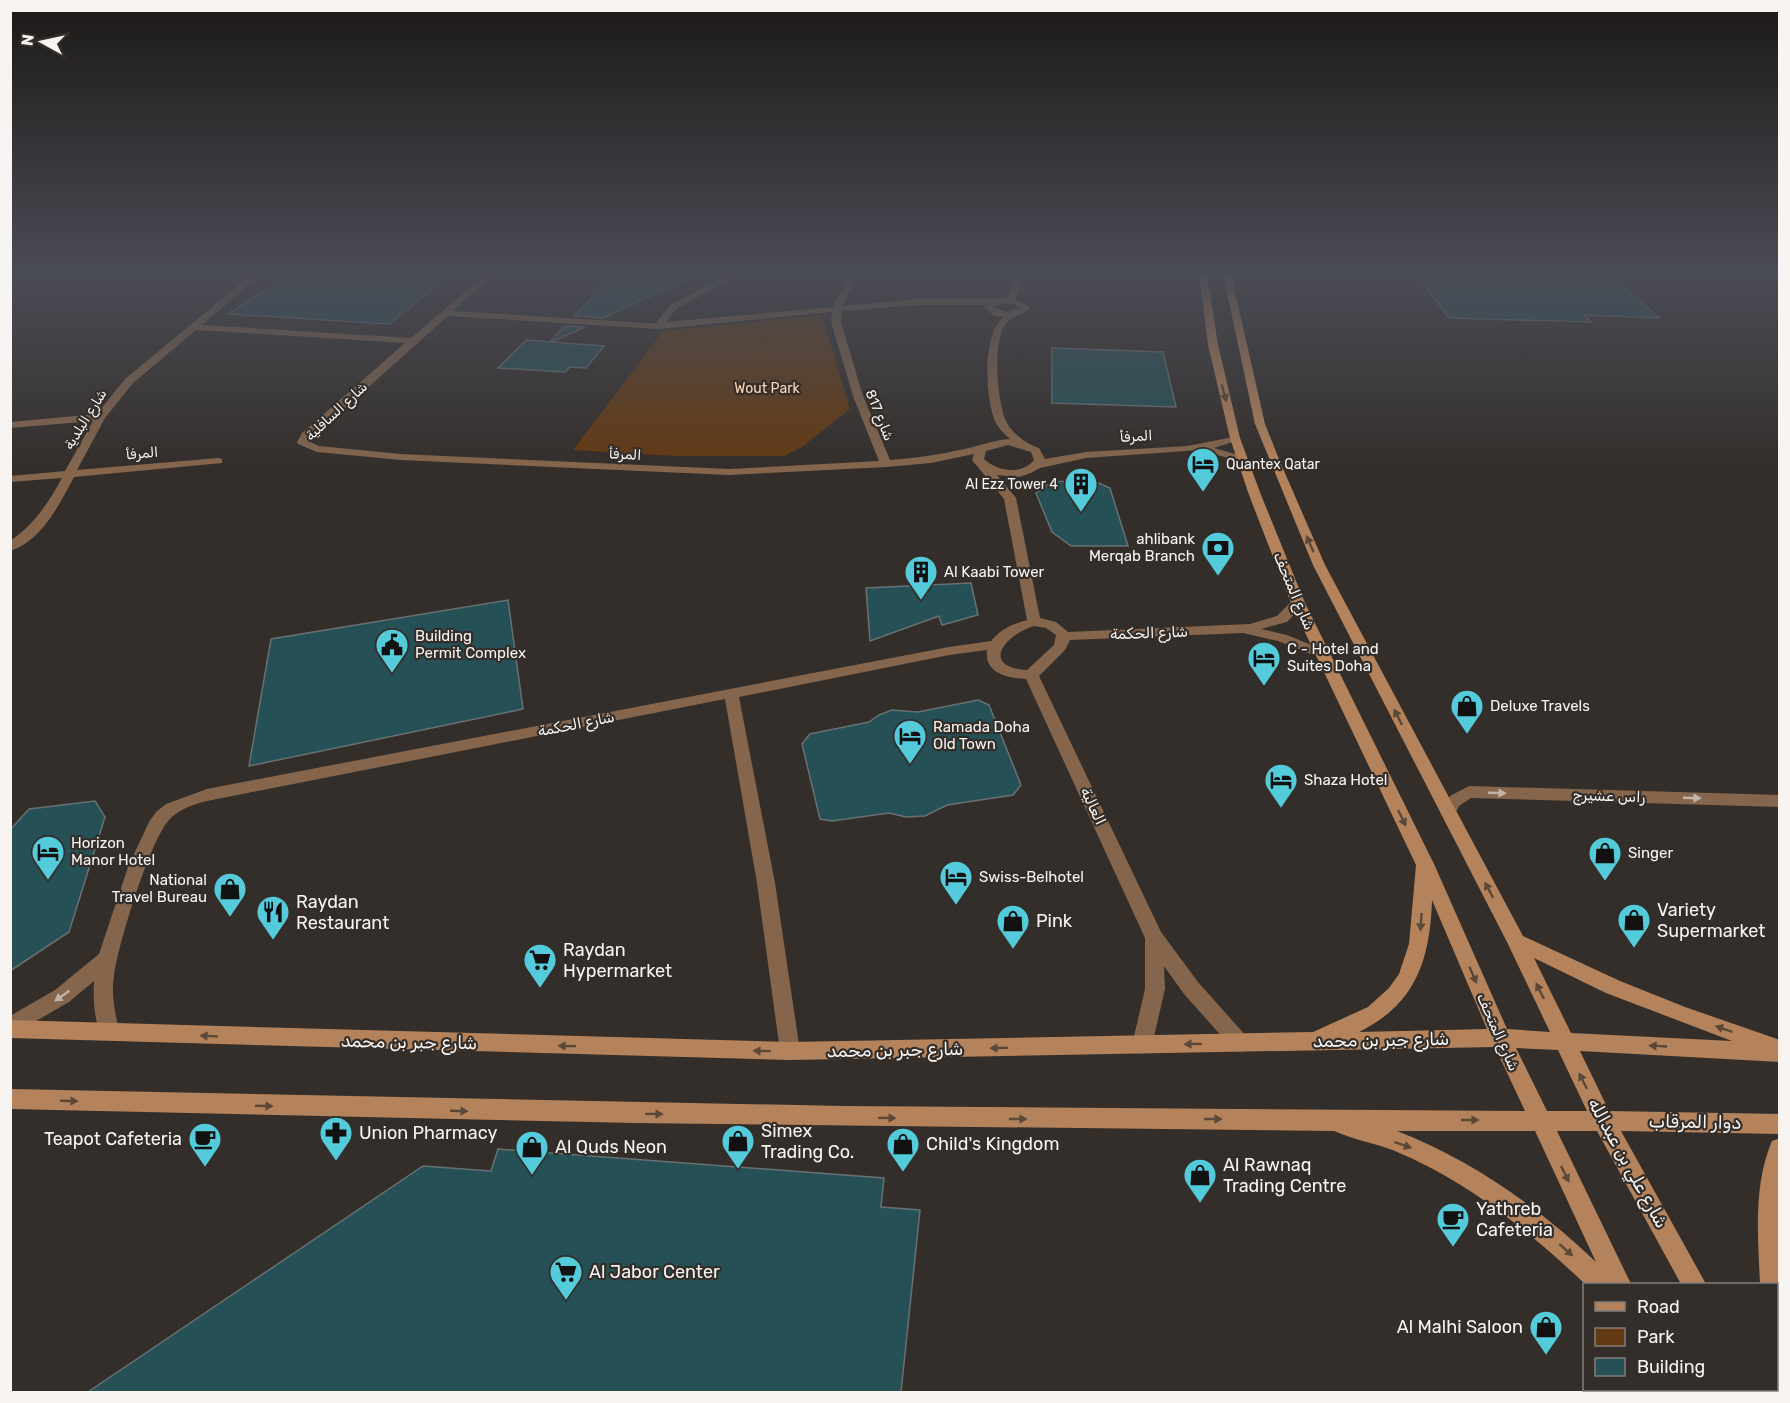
<svg xmlns="http://www.w3.org/2000/svg" width="1790" height="1403" viewBox="0 0 1790 1403" font-family="Rubik,Vazirmatn,sans-serif">
	<style>
		.green { fill: #643a12 }
		.building { fill: #255056; stroke: #687172; stroke-width: 1.5 }
		.lines { fill: none; stroke-linecap: round; stroke-linejoin: round }
		.street { fill: #85664c; fill-rule: evenodd }
		.secondary { fill: #b5835b; fill-rule: evenodd }
		.oneway { fill: #5a4839 }
		.oneway2 { fill: #c4b4a7 }
		.labels { text-anchor: middle; stroke-width: 4.5; stroke-linejoin: round; paint-order: stroke }
		.far-park-label { font-size: 14px; fill: #ffd7b8; stroke: #332e2a }
		.far-street-label { font-size: 14px; fill: #f8f4f1; stroke: #332e2a }
		.far-poi-label { font-size: 14px; fill: #f8f4f1; stroke: #332e2a; text-anchor: start }
		.poi-label { font-size: 15px; fill: #f8f4f1; stroke: #332e2a; text-anchor: start }
		.street-label { font-size: 15px; fill: #f8f4f1; stroke: #332e2a }
		.near-poi-label { font-size: 18px; fill: #f8f4f1; stroke: #332e2a; text-anchor: start }
		.near-street-label { font-size: 18px; fill: #f8f4f1; stroke: #332e2a }
	</style>
	<rect width="100%" height="100%" fill="#332e2a"/>
	<polygon class="green" points="822,315 850,409 802,447 784,456 674,456 573,450 663,331"/>
	<g class="building">
		<polygon points="385,274 451,274 389,324 228,314 284,278 372,283"/>
		<polygon points="614,274 698,274 603,318 574,316"/>
		<polygon points="1416,274 1609,274 1659,318 1584,315 1591,322 1449,318"/>
		<polygon points="565,326 585,327 551,342 604,346 586,368 570,367 565,372 498,368 526,340 550,342"/>
		<polygon points="1052,348 1163,352 1176,407 1052,403"/>
		<polygon points="1092,480 1110,488 1128,546 1071,546 1052,532 1036,493 1051,482"/>
		<polygon points="971,583 978,615 942,625 939,616 870,641 866,588"/>
		<polygon points="508,600 523,709 249,766 271,639"/>
		<polygon points="978,700 989,705 1021,785 1013,795 947,805 925,816 906,817 889,813 832,821 820,819 802,744 810,734 869,722 879,715 892,710 918,712"/>
		<polygon points="95,801 105,817 69,932 10,971 10,830 29,809"/>
		<polygon points="498,1149 884,1178 881,1207 920,1210 901,1392 88,1392 423,1166 491,1171"/>
	</g>
	<g class="lines">
		<g class="street">
			<path d="M252,274H261L202,325L411,338L486,274H494L453,311L648,323H656L670,305L730,274H740L676,309L666,322L833,307L851,274H859L842,306L918,299L1008,298L1018,274H1026L1016,299L1030,308C1023,315 1009,317 1004,326C993,348 997,396 1005,419C1010,432 1026,444 1039,448L1045,459L1086,452L1187,446L1239,436V440L1214,448L1246,457L1248,459L1242,462L1200,450L1086,458L1040,468L1031,473L1019,477L997,475L1016,498L1040,618L1056,622L1068,632L1250,624L1277,616L1293,600L1298,599L1305,603L1287,622L1261,629L1287,635L1328,652L1330,655L1323,659L1278,641L1243,633L1070,640L1065,650L1039,676L1161,932L1198,982L1247,1037L1250,1043L1247,1049L1240,1052L1233,1049L1184,994L1164,966L1165,989L1152,1045L1149,1051L1142,1054L1135,1051L1132,1045L1145,989V938L1026,679C1007,678 984,673 987,650L949,655L739,697L775,883L800,1051L797,1057L790,1060L783,1057L780,1051L757,883L725,699L207,801C194,804 179,809 170,819C150,839 118,945 114,976C111,994 115,1013 119,1031L116,1037L109,1040L102,1037C94,1021 93,999 94,981L69,1002L10,1036V1016L55,990L99,954L128,867L149,822L156,812L166,804L207,789L949,647L991,641C1001,629 1012,624 1027,620L1004,499L972,460L974,454L931,463L886,467L729,475L401,460L317,452L298,444L297,442L302,433L405,343L196,330L133,383L105,418L77,470L218,458L222,459V463L74,477C60,503 42,541 10,551V541C35,524 48,503 62,478L10,482V476L65,471L93,421L10,428V422L97,414L125,379ZM1004,303L1014,304L1020,308L1007,312L993,307ZM918,305H985L984,307L993,315L1004,317C982,332 985,398 995,421C997,427 1005,434 1010,439C993,440 980,446 964,449C939,455 915,458 890,460L863,396L841,322V311ZM832,312L831,322L853,396L879,461L729,469L401,454L319,446L308,441L448,316L658,329ZM1008,445L1031,452L1034,460C1022,475 998,472 984,459L986,451ZM1034,626L1046,628L1056,635L1054,645L1027,670C980,667 1004,635 1034,626Z"/>
			<polygon points="1469,786 1780,795 1780,807 1471,798 1459,806 1454,816 1442,816 1440,812 1450,796"/>
		</g>
		<g class="secondary">
			<path d="M1199,274H1207L1218,345L1240,438L1261,495L1305,603L1434,864L1507,1029L1550,1032L1507,942L1313,565L1255,424L1223,274H1231L1265,424L1281,464L1325,565L1523,936L1620,981L1685,1007L1780,1040V1062L1580,1051L1609,1111L1780,1114V1134L1621,1131L1706,1284H1681L1597,1131H1557L1631,1284H1585C1530,1232 1466,1180 1395,1151C1375,1143 1354,1140 1334,1131L634,1123L10,1109V1089L842,1106L1525,1111L1495,1047L790,1060L10,1038V1020L790,1042L1313,1032L1368,1007L1389,988L1399,974L1409,944L1416,865L1291,603L1249,495L1230,438L1208,345ZM1432,900L1487,1029L1359,1032C1416,1004 1430,960 1432,900ZM1534,958L1606,993L1732,1041L1571,1033ZM1516,1048L1558,1050L1587,1111H1547ZM1397,1131H1535L1596,1262C1538,1207 1472,1160 1397,1131Z"/>
			<path d="M1780,1138V1293L1776,1294V1284H1760C1758,1237 1753,1185 1772,1141Z"/>
			<polygon points="1776,1313 1780,1314 1780,1354 1776,1353"/>
			<polygon points="1653,1390 1679,1390 1680,1392 1654,1392"/>
			<polygon points="1740,1390 1766,1390 1767,1392 1741,1392"/>
		</g>
	</g>
	<defs><path id="oneway-solid" d="M-6-.8H1V-3.2L6.5 0L1 3.2V.8H-6Z" transform="scale(1.5)"/></defs>
	<g class="oneway">
		<use href="#oneway-solid" transform="translate(1224 393) rotate(75)"/>
		<use href="#oneway-solid" transform="translate(1310 544) rotate(-114)"/>
		<use href="#oneway-solid" transform="translate(1398 717) rotate(-117)"/>
		<use href="#oneway-solid" transform="translate(1402 818) rotate(64)"/>
		<use href="#oneway-solid" transform="translate(1489 890) rotate(-118)"/>
		<use href="#oneway-solid" transform="translate(1421 922) rotate(94)"/>
		<use href="#oneway-solid" transform="translate(1473 975) rotate(66)"/>
		<use href="#oneway-solid" transform="translate(1540 991) rotate(-116)"/>
		<use href="#oneway-solid" transform="translate(1724 1029) rotate(-161)"/>
		<use href="#oneway-solid" transform="translate(209 1036) rotate(-177)"/>
		<use href="#oneway-solid" transform="translate(1193 1044) rotate(179)"/>
		<use href="#oneway-solid" transform="translate(567 1046) rotate(-179)"/>
		<use href="#oneway-solid" transform="translate(1658 1046) rotate(-177)"/>
		<use href="#oneway-solid" transform="translate(999 1048) rotate(179)"/>
		<use href="#oneway-solid" transform="translate(762 1051) rotate(-179)"/>
		<use href="#oneway-solid" transform="translate(1583 1081) rotate(-116)"/>
		<use href="#oneway-solid" transform="translate(69 1101) rotate(2)"/>
		<use href="#oneway-solid" transform="translate(264 1106) rotate(2)"/>
		<use href="#oneway-solid" transform="translate(459 1111) rotate(2)"/>
		<use href="#oneway-solid" transform="translate(654 1114) rotate(1)"/>
		<use href="#oneway-solid" transform="translate(887 1118) rotate(1)"/>
		<use href="#oneway-solid" transform="translate(1018 1119)"/>
		<use href="#oneway-solid" transform="translate(1213 1119)"/>
		<use href="#oneway-solid" transform="translate(1470 1120)"/>
		<use href="#oneway-solid" transform="translate(1403 1145) rotate(19)"/>
		<use href="#oneway-solid" transform="translate(1565 1174) rotate(64)"/>
		<use href="#oneway-solid" transform="translate(1566 1250) rotate(42)"/>
	</g>
	<g class="oneway2">
		<use href="#oneway-solid" transform="translate(1497 793) rotate(2)"/>
		<use href="#oneway-solid" transform="translate(1692 798) rotate(2)"/>
		<use href="#oneway-solid" transform="translate(62 996) rotate(145)"/>
	</g>
	<linearGradient id="sky" x2="0" y2="1"><stop stop-color="#1c1917"/><stop offset="0.58" stop-color="#4a4c55"/><stop offset="1" stop-color="#4a4c55" stop-opacity="0"/></linearGradient>
	<rect width="1790" height="470" fill="url(#sky)"/>
	<defs>
		<g id="hotel-pin" transform="scale(1.725)"><path d="M0 17L-7.5 6A9.5 9.5 0 1 1 7.5 6Z" fill="#53cbdb" stroke="#332e2a"/><path d="M-6-4.5h1.5V1H6V5H4.5V3h-9V5H-6ZM-4 0a1.8 1.8 0 1 1 3.6 0ZM.5 0V-2.5h3Q6-2.5 6 0Z" fill="#111"/></g>
		<g id="building-pin" transform="scale(1.725)"><path d="M0 17L-7.5 6A9.5 9.5 0 1 1 7.5 6Z" fill="#53cbdb" stroke="#332e2a"/><path d="M-4-6H4V6H1V3H-1V6H-4ZM-2.5-4.3h1.7v1.8h-1.7ZM.8-4.3h1.7v1.8H.8ZM-2.5-1h1.7V.8h-1.7ZM.8-1h1.7V.8H.8Z" fill="#111"/></g>
		<g id="bank-pin" transform="scale(1.725)"><path d="M0 17L-7.5 6A9.5 9.5 0 1 1 7.5 6Z" fill="#53cbdb" stroke="#332e2a"/><path d="M-6-4H6V4H-6ZM0-2.3a2.3 2.3 0 1 0 0 4.6a2.3 2.3 0 1 0 0-4.6Z" fill="#111"/></g>
		<g id="civic-pin" transform="scale(1.725)"><path d="M0 17L-7.5 6A9.5 9.5 0 1 1 7.5 6Z" fill="#53cbdb" stroke="#332e2a"/><path d="M-.6-6.5H3V-4.5H.6V-3L4-1V1h2V6H-6V1h2V-1L-.6-3ZM-1.2 2.5V6h2.4V2.5Z" fill="#111"/></g>
		<g id="shop-pin" transform="scale(1.725)"><path d="M0 17L-7.5 6A9.5 9.5 0 1 1 7.5 6Z" fill="#53cbdb" stroke="#332e2a"/><path d="M-5-2.5h2.3a2.7 3.5 0 0 1 5.4 0H5L5.5 6h-11ZM-1.5-2.5h3a1.5 2.3 0 0 0-3 0Z" fill="#111"/></g>
		<g id="restaurant-pin" transform="scale(1.725)"><path d="M0 17L-7.5 6A9.5 9.5 0 1 1 7.5 6Z" fill="#53cbdb" stroke="#332e2a"/><path d="M-5-6h1v4h1v-4h1v4h1v-4h1v5L-1.5 .5V6h-2V.5L-5-1ZM5-6V6H3V1.5H1.5Q1.5-4 5-6Z" fill="#111"/></g>
		<g id="supermarket-pin" transform="scale(1.725)"><path d="M0 17L-7.5 6A9.5 9.5 0 1 1 7.5 6Z" fill="#53cbdb" stroke="#332e2a"/><path d="M-6-5.5h2.5l.6 2H6L4.5 2H-2.5L-4.4-4H-6ZM-1.5 3.2a1.3 1.3 0 1 0 .1 0ZM3 3.2a1.3 1.3 0 1 0 .1 0Z" fill="#111"/></g>
		<g id="pharmacy-pin" transform="scale(1.725)"><path d="M0 17L-7.5 6A9.5 9.5 0 1 1 7.5 6Z" fill="#53cbdb" stroke="#332e2a"/><path d="M-2-6h4v4h4v4h-4v4h-4v-4h-4v-4h4Z" fill="#111"/></g>
		<g id="cafe-pin" transform="scale(1.725)"><path d="M0 17L-7.5 6A9.5 9.5 0 1 1 7.5 6Z" fill="#53cbdb" stroke="#332e2a"/><path d="M-5.5-4.5H6V0H3Q3 3.5 0 3.5H-2.5Q-5.5 3.5-5.5 0ZM3-3.2v2h1.7v-2ZM-6 4.5H4V6H-6Z" fill="#111"/></g>
	</defs>
	<g fill-rule="evenodd">
		<use href="#hotel-pin" x="1203" y="464"/>
		<use href="#building-pin" x="1081" y="484"/>
		<use href="#bank-pin" x="1218" y="548"/>
		<use href="#building-pin" x="921" y="572"/>
		<use href="#civic-pin" x="392" y="645"/>
		<use href="#hotel-pin" x="1264" y="658"/>
		<use href="#shop-pin" x="1467" y="706"/>
		<use href="#hotel-pin" x="910" y="736"/>
		<use href="#hotel-pin" x="1281" y="780"/>
		<use href="#hotel-pin" x="48" y="852"/>
		<use href="#shop-pin" x="1605" y="853"/>
		<use href="#hotel-pin" x="956" y="877"/>
		<use href="#shop-pin" x="230" y="889"/>
		<use href="#restaurant-pin" x="273" y="912"/>
		<use href="#shop-pin" x="1634" y="920"/>
		<use href="#shop-pin" x="1013" y="921"/>
		<use href="#supermarket-pin" x="540" y="960"/>
		<use href="#pharmacy-pin" x="336" y="1133"/>
		<use href="#cafe-pin" x="205" y="1139"/>
		<use href="#shop-pin" x="738" y="1141"/>
		<use href="#shop-pin" x="903" y="1144"/>
		<use href="#shop-pin" x="532" y="1147"/>
		<use href="#shop-pin" x="1200" y="1175"/>
		<use href="#cafe-pin" x="1453" y="1219"/>
		<use href="#supermarket-pin" x="566" y="1272"/>
		<use href="#shop-pin" x="1546" y="1327"/>
	</g>
	<g class="labels">
		<g class="far-park-label">
			<text x="767" y="393">Wout Park</text>
		</g>
		<g class="far-street-label">
			<text transform="translate(336 411) rotate(-43)" y="5">شارع السافلية</text>
			<text transform="translate(880 415) rotate(68)" y="5">شارع 817</text>
			<text transform="translate(85 419) rotate(-58)" y="5">شارع البلدية</text>
			<text transform="translate(1136 436) rotate(-3)" y="5">المرفأ</text>
			<text transform="translate(142 453) rotate(-5)" y="5">المرفأ</text>
			<text transform="translate(625 454) rotate(3)" y="5">المرفأ</text>
		</g>
		<g class="far-poi-label">
			<text x="1226" y="469">Quantex Qatar</text>
			<text x="1058" y="489" text-anchor="end">Al Ezz Tower 4</text>
		</g>
		<g class="poi-label">
			<text x="1195" y="544" text-anchor="end">ahlibank<tspan x="1195" dy="17">Merqab Branch</tspan></text>
			<text x="944" y="577">Al Kaabi Tower</text>
			<text x="415" y="641">Building<tspan x="415" dy="17">Permit Complex</tspan></text>
			<text x="1287" y="654">C - Hotel and<tspan x="1287" dy="17">Suites Doha</tspan></text>
			<text x="1490" y="711">Deluxe Travels</text>
			<text x="933" y="732">Ramada Doha<tspan x="933" dy="17">Old Town</tspan></text>
			<text x="1304" y="785">Shaza Hotel</text>
			<text x="71" y="848">Horizon<tspan x="71" dy="17">Manor Hotel</tspan></text>
			<text x="1628" y="858">Singer</text>
			<text x="979" y="882">Swiss-Belhotel</text>
			<text x="207" y="885" text-anchor="end">National<tspan x="207" dy="17">Travel Bureau</tspan></text>
		</g>
		<g class="street-label">
			<text transform="translate(1294 591) rotate(67)" y="5">شارع المتحف</text>
			<text transform="translate(1149 633) rotate(-2)" y="5">شارع الحكمة</text>
			<text transform="translate(576 724) rotate(-11)" y="5">شارع الحكمة</text>
			<text transform="translate(1609 796) rotate(2)" y="5">راس عشيرج</text>
			<text transform="translate(1093 806) rotate(65)" y="5">العالية</text>
			<text transform="translate(1498 1032) rotate(66)" y="5">شارع المتحف</text>
		</g>
		<g class="near-poi-label">
			<text x="296" y="908">Raydan<tspan x="296" dy="21">Restaurant</tspan></text>
			<text x="1657" y="916">Variety<tspan x="1657" dy="21">Supermarket</tspan></text>
			<text x="1036" y="927">Pink</text>
			<text x="563" y="956">Raydan<tspan x="563" dy="21">Hypermarket</tspan></text>
			<text x="761" y="1137">Simex<tspan x="761" dy="21">Trading Co.</tspan></text>
			<text x="359" y="1139">Union Pharmacy</text>
			<text x="182" y="1145" text-anchor="end">Teapot Cafeteria</text>
			<text x="926" y="1150">Child's Kingdom</text>
			<text x="555" y="1153">Al Quds Neon</text>
			<text x="1223" y="1171">Al Rawnaq<tspan x="1223" dy="21">Trading Centre</tspan></text>
			<text x="1476" y="1215">Yathreb<tspan x="1476" dy="21">Cafeteria</tspan></text>
			<text x="589" y="1278">Al Jabor Center</text>
			<text x="1523" y="1333" text-anchor="end">Al Malhi Saloon</text>
		</g>
		<g class="near-street-label">
			<text transform="translate(1381 1040) rotate(-1)" y="6">شارع جبر بن محمد</text>
			<text transform="translate(409 1042) rotate(1)" y="6">شارع جبر بن محمد</text>
			<text transform="translate(895 1050) rotate(-1)" y="6">شارع جبر بن محمد</text>
			<text transform="translate(1695 1122) rotate(1)" y="6">دوار المرقاب</text>
			<text transform="translate(1628 1163) rotate(61)" y="6">شارع علي بن عبدالله</text>
		</g>
	</g>
	<rect width="1790" height="1403" fill="none" stroke="#f8f4f1" stroke-width="24"/>
	<rect x="1583" y="1283" width="195" height="108" fill="#332e2a" stroke="#827d7a" stroke-width="1.5"/>
	<rect x="1595" y="1302" width="30" height="9" fill="#b5835b" stroke="#827d7a" stroke-width="1.5"/>
	<text x="1637" y="1313" font-size="18" fill="#f8f4f1">Road</text>
	<rect x="1595" y="1328" width="30" height="18" fill="#643a12" stroke="#827d7a" stroke-width="1.5"/>
	<text x="1637" y="1343" font-size="18" fill="#f8f4f1">Park</text>
	<rect x="1595" y="1358" width="30" height="18" fill="#255056" stroke="#827d7a" stroke-width="1.5"/>
	<text x="1637" y="1373" font-size="18" fill="#f8f4f1">Building</text>
	<g transform="translate(42 42) rotate(278)" stroke="#332e2a" stroke-width="4.5" paint-order="stroke">
	<path d="M0-4.5L10 22L0 15L-10 22Z" fill="#f8f4f1"/>
	<text y="-9" font-size="16" font-weight="bold" text-anchor="middle" fill="#f8f4f1">N</text>
	</g>
</svg>
